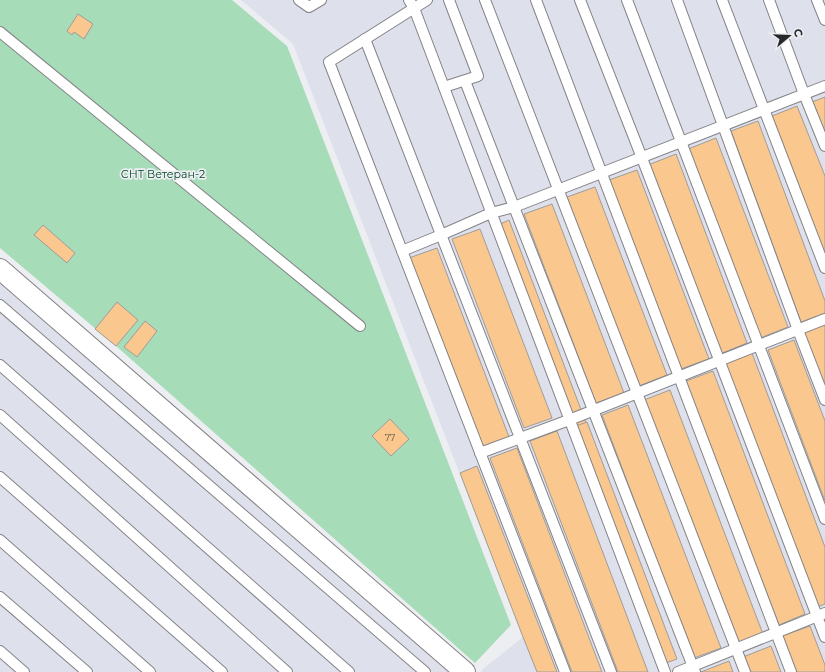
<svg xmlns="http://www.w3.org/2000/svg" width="825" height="672" viewBox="0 0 825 672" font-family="Montserrat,sans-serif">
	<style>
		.built { fill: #dee1ec }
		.green { fill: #a7dcb9 }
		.building { fill: #fac78e; stroke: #9e9c99 }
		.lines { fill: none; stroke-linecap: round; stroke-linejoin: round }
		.lane-casing { stroke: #848488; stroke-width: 12 }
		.street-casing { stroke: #848488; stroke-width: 22 }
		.lane { stroke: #fff; stroke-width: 10 }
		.street { stroke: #fff; stroke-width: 20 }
		.labels { text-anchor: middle; stroke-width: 3.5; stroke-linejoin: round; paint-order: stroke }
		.number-label { font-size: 9px; fill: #5c5042 }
		.park-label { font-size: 11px; fill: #004826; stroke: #edeef2 }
	</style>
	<rect width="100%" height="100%" fill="#edeef2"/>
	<g class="built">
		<polygon points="241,0 825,0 825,672 481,672 483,669 523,637 293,44"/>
		<polygon points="0,282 456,672 0,672"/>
	</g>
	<polygon class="green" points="0,0 232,0 287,46 511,625 475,663 116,346 0,248"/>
	<g class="building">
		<polygon points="78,14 93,24 84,39 74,32 72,35 67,31"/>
		<polygon points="825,97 825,136 812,102"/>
		<polygon points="797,106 825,176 825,258 772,116"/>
		<polygon points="758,121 825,301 825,313 801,322 731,131"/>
		<polygon points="716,138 788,327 760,338 688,149"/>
		<polygon points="676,154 747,343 720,354 648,165"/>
		<polygon points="637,170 709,359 681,369 609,180"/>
		<polygon points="595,187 667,375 639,386 567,197"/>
		<polygon points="552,204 624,393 596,403 524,214"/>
		<polygon points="509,220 599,457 588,462 498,225"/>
		<polygon points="43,225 75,253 67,263 34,235"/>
		<polygon points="480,229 552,418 524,428 452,239"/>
		<polygon points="437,248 509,437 481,447 409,258"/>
		<polygon points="117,302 138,320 116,346 95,329"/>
		<polygon points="145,321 157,331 137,357 124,347"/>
		<polygon points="825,322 825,397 800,331"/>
		<polygon points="794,340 825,421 825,501 768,350"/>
		<polygon points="752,353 825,547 825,604 817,607 725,363"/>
		<polygon points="713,371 805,614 779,625 686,381"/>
		<polygon points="670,390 763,634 736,644 644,400"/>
		<polygon points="628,405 721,648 694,658 602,415"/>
		<polygon points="390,419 409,439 391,456 372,436"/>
		<polygon points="587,422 677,659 666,663 576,426"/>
		<polygon points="557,431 648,672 618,672 530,441"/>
		<polygon points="517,448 602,672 572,672 490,458"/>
		<polygon points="477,466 557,672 537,672 523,637 460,473"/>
		<polygon points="810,626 825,665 825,672 796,672 782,636"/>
		<polygon points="771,646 781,672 749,672 743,657"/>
		<polygon points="729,661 733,672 701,672"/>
	</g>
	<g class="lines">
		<g class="lane-casing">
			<g id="lane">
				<polyline points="299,0 309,7 321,0"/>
				<polyline points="409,0 414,8 665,672"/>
				<polyline points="427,0 329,62 565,672"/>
				<polyline points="485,0 745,672"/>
				<polyline points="536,0 791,672"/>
				<polyline points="580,0 642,158 825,637"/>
				<polyline points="627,0 825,519"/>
				<polyline points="677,0 798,330 825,400"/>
				<polyline points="722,0 825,268"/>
				<polyline points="769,0 804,94 825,146"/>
				<polyline points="817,0 825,20"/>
				<polyline points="0,32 360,326"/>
				<polyline points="365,39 611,672"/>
				<polyline points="465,81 695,672"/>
				<polyline points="444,87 478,76 449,0"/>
				<polyline points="402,251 441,235 491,213 514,207 825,86"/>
				<polyline points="0,305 425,672"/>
				<polyline points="0,365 349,672"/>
				<polyline points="0,415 287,672"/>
				<polyline points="480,453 569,420 825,319"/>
				<polyline points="0,477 222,672"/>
				<polyline points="0,540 150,672"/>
				<polyline points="0,597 87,672"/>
				<polyline points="0,651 24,672"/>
				<polyline points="678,672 825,613"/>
			</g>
		</g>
		<g class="street-casing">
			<polyline id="street" points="0,269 465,672"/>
		</g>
		<use href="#lane" class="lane"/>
		<use href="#street" class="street"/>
	</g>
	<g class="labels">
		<g class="number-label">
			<text x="390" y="441">77</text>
		</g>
		<g class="park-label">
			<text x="163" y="178">СНТ Ветеран-2</text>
		</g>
	</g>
	<g transform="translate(789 36) rotate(71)" stroke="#edeef2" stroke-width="3" paint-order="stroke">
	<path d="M0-3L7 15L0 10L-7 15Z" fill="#272829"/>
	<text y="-6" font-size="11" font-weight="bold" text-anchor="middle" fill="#272829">С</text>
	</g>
</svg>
